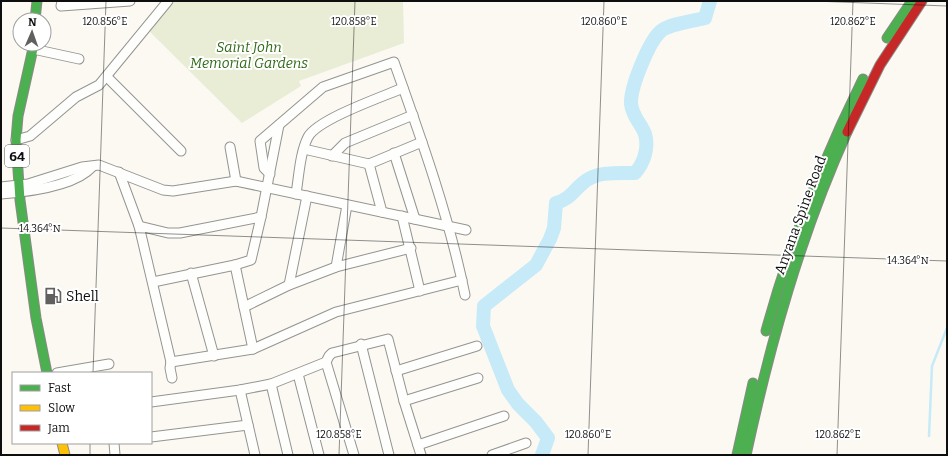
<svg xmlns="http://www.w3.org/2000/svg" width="948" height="456" viewBox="0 0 948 456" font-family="Bitter,serif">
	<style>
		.cemetery { fill: #e9edd5 }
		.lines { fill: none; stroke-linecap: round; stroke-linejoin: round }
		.stream { stroke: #c6eaf8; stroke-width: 2.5 }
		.river { stroke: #c6eaf8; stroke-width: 14 }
		.street-casing { stroke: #959491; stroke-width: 11 }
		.fast-casing { stroke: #8b8a87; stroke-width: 11 }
		.slow-casing { stroke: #8b8a87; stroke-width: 11 }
		.jam-casing { stroke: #8b8a87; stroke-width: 11 }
		.street { stroke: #fefefd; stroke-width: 9 }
		.fast { stroke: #4caf50; stroke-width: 9 }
		.slow { stroke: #ffc107; stroke-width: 9 }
		.jam { stroke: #c62828; stroke-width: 9 }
		.ticks { fill: none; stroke: #0e0e0e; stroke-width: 1; stroke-opacity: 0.45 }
		.labels { text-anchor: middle; stroke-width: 4; stroke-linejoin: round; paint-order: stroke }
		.shield { fill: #fff; stroke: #565656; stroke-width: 1 }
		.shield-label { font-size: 13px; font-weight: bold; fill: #0e0e0e }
		.park-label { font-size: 14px; font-style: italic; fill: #316a19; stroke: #fff }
		.street-label { font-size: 14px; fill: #0e0e0e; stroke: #fff }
		.poi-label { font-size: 14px; fill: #0e0e0e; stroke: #fff; text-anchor: start }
		.ticks-label { font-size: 10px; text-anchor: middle; fill: #0e0e0e; stroke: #fff; stroke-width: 4; stroke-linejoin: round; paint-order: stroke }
	</style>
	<rect width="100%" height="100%" fill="#fbf9f2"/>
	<polygon class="cemetery" points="171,1 403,1 404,43 299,81 301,86 242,123 148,30"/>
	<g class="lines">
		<polyline class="stream" points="929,436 932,366 947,328"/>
		<path class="river" d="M542,455L548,438L536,422L518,404L508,390L483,326L484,306L536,265L550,239L554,228L556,203C570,199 572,192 583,183C596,171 618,173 635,173C644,163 649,148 645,134C641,123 633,118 631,104C630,88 649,41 661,31C669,24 693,21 705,18L710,1"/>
		<g class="street-casing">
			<g id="street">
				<polyline points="62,1 61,6 130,1"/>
				<polyline points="33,49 79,59"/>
				<polyline points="107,77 181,151"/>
				<polyline points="16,140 30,136 76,97 99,85 168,1"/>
				<polyline points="230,147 236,181"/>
				<polyline points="304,149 369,164"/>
				<polyline points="394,153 415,219"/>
				<polyline points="332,156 345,143 413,115"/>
				<polyline points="119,172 139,226 171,362 253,349 336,312 462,280"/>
				<path d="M270,174L264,168L260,141L323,87L394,62C421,138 449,216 465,295"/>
				<polyline points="1,187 28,184 82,167 99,165 163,190 173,191 236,181 466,230"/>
				<path d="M1,194C26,192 75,186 92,167"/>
				<path d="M296,194C299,175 300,153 308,137C318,119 382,97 403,88"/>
				<polyline points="382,212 369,164 422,142"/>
				<polyline points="402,216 420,291"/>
				<polyline points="139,226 168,233 180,233 261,217"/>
				<polyline points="235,265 253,349"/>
				<polyline points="336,267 347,205"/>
				<polyline points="191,273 214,356"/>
				<polyline points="153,282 235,265 251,260 261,217 279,125"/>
				<polyline points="289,285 307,196"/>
				<polyline points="244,307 289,285 336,267 411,248"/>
				<polyline points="361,344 389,455"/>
				<polyline points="171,362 170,368 172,378"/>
				<polyline points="326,362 329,356 332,353 388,339 404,401 421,455"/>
				<polyline points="396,371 477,346"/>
				<polyline points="57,373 109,364"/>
				<polyline points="298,374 319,455"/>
				<polyline points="271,384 288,455"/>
				<polyline points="240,390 255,455"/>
				<polyline points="404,401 478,378"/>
				<polyline points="151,402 240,390 271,384 326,362 354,455"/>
				<polyline points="151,437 248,425"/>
				<polyline points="114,443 115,455"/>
				<polyline points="418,445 504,416"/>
				<polyline points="492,455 526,443"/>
			</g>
		</g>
		<g class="fast-casing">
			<g id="fast">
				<polyline points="35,20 37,1"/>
				<polyline points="887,38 912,1"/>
				<polyline points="34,44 18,116 16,140 20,200 36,318 47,373"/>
				<path d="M766,331C790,243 823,160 863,79"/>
				<polyline points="737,455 753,383"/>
				<path d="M746,455C770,344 800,236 847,132"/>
			</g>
		</g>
		<g class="slow-casing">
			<polyline id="slow" points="62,443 65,455"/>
		</g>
		<g class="jam-casing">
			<polyline id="jam" points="847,132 880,65 922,1"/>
		</g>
		<use href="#street" class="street"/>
		<use href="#fast" class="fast"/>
		<use href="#slow" class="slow"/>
		<use href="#jam" class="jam"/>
	</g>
	<path class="ticks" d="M813,1L947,6M1,228L947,261M93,373L106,1M90,455V443M339,455L355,1M588,455L604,1M837,455L853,1"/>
	<defs>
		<g id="fuel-bare" transform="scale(1.38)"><path d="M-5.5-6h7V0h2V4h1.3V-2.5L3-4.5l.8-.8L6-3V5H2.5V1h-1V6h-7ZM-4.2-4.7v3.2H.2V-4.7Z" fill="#61605e" stroke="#fff" stroke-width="2.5" paint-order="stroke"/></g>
	</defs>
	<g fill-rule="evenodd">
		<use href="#fuel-bare" x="53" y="296"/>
	</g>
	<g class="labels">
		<rect class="shield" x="5" y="145" width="24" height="22" rx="3"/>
		<g class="shield-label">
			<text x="17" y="161">64</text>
		</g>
		<g class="park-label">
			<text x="249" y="52">Saint John<tspan x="249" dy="16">Memorial Gardens</tspan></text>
		</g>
		<g class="street-label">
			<text transform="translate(800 215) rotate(-70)" y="5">Anyana Spine Road</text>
		</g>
		<g class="poi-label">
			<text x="66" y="301">Shell</text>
		</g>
	</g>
	<g class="ticks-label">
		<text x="105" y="25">120.856°E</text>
		<text x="354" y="25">120.858°E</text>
		<text x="604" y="25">120.860°E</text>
		<text x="853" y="25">120.862°E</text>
		<text x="40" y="232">14.364°N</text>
		<text x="908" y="264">14.364°N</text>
		<text x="339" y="438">120.858°E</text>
		<text x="588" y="438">120.860°E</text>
		<text x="838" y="438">120.862°E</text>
	</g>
	<rect width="948" height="456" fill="none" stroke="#0e0e0e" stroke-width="4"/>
	<rect x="12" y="372" width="140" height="72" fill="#ffffff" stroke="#9f9f9f"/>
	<rect x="20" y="385" width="20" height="6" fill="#4caf50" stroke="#9f9f9f"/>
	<text x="48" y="392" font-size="12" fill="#0e0e0e">Fast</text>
	<rect x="20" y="405" width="20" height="6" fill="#ffc107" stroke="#9f9f9f"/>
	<text x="48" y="412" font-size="12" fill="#0e0e0e">Slow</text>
	<rect x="20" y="425" width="20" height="6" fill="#c62828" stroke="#9f9f9f"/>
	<text x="48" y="432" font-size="12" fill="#0e0e0e">Jam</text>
	<g transform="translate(32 32) rotate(2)"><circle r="19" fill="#ffffff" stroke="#9f9f9f"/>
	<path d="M0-3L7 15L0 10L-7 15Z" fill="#61605e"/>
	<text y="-6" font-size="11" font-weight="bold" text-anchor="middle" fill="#0e0e0e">N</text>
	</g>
</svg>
